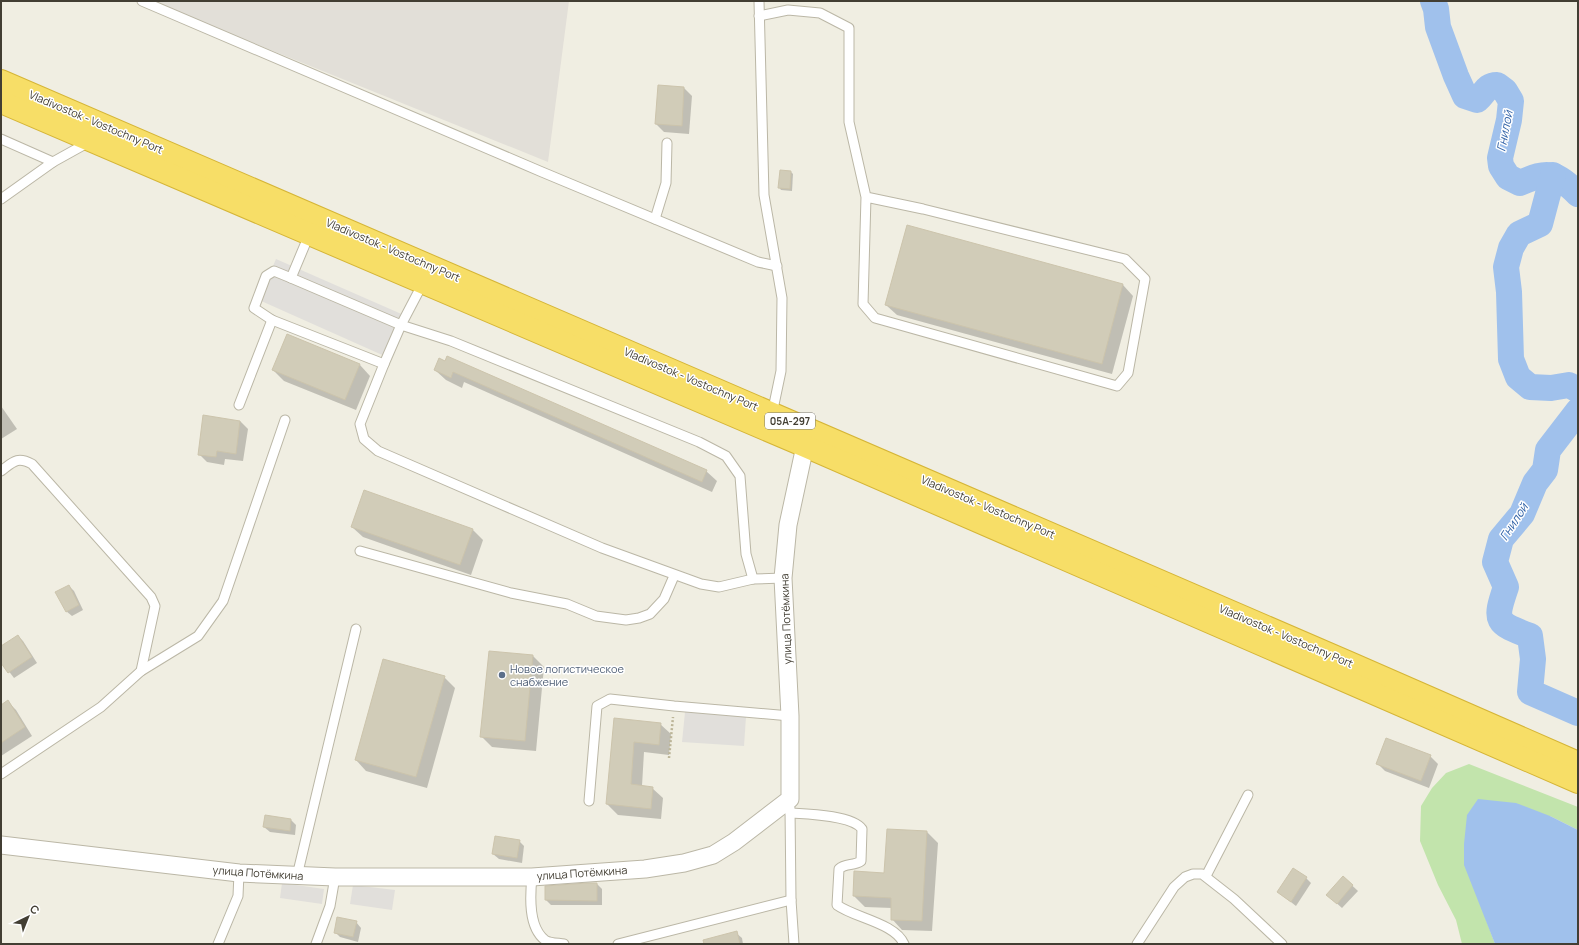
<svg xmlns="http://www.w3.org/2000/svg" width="1579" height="945" viewBox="0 0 1579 945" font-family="Manrope,sans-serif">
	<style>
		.industrial { fill: #e2dfd8 }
		.green { fill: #c2e4ac }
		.parking { fill: #e1dfdb }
		.water { fill: #a0c1ec }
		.shadow { fill: #0003 }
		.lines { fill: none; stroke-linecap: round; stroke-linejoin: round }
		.river { stroke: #a0c1ec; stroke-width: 26 }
		.building { fill: #d1ccb8; stroke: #ccc4ac }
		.lane-casing { stroke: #bbb7a6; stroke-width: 11 }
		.street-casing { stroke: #bbb7a6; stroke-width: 19 }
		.highway-casing { stroke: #d5b537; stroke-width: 24 }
		.path { stroke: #bcb598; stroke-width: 2.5; stroke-dasharray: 2 2; stroke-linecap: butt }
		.lane { stroke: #fff; stroke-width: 9 }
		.street { stroke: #fff; stroke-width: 17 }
		.highway { stroke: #f7de67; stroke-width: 22 }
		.service-dot { fill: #5c6f8a; stroke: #fff; stroke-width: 1.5 }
		.labels { text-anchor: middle; stroke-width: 3; stroke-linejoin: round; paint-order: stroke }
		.shield { fill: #fff; stroke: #7b7870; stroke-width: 1 }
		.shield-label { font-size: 10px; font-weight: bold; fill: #423e33 }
		.street-label { font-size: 11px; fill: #423e33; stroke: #fff }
		.service-label { font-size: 11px; fill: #4e5e75; stroke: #fff; text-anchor: start }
		.water-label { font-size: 12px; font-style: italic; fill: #3263a7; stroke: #fff }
	</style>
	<rect width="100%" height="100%" fill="#f0eee2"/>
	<polygon class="industrial" points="149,1 569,1 548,162"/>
	<polygon class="green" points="1469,764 1578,807 1578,830 1550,816 1485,917 1495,944 1462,944 1456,920 1438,885 1420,841 1421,806 1432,788 1446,773"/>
	<g class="parking">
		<polygon points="276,259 406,316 389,358 259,300"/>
		<polygon points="685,712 746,717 744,746 682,742"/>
		<polygon points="282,883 324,889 322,904 280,898"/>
		<polygon points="353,885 395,890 392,910 350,904"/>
	</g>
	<polygon class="water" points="1478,799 1516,803 1550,816 1578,830 1578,944 1495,944 1464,865 1464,844 1467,815"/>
	<g class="shadow">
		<polygon points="659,86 684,88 692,96 689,134 664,132 656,124"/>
		<polygon points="791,172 793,174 792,191 781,190 779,187"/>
		<polygon points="907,226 1123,285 1133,296 1112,374 897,315 886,305"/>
		<polygon points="287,335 360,365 370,376 356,410 284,381 273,370"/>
		<polygon points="440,359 706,471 717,481 712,492 464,382 462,388 446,380 435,370"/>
		<polygon points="1,406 17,429 1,439"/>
		<polygon points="240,421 248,429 243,461 225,459 224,465 207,462 199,454"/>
		<polygon points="352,527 472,529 483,540 471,575 363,537"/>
		<polygon points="69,586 74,591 83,610 72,616 66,611"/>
		<polygon points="18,636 23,641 37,663 14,678 1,661 1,647"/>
		<polygon points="533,656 544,667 536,751 492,747 481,736"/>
		<polygon points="444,677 455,688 427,788 366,771 356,760"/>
		<polygon points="8,702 16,710 32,736 1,756 1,706"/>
		<polygon points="614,719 660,724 671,734 669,755 644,752 642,786 652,788 663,798 661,819 618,815 607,804"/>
		<polygon points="1430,756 1438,764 1429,788 1385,771 1377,763"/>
		<polygon points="291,820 296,825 295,835 270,832 264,827"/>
		<polygon points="927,832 938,843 932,931 902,930 892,919 892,908 865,907 854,896 885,874"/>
		<polygon points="519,841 524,846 522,863 499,859 493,854"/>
		<polygon points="1343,877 1358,891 1342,908 1333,900"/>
		<polygon points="1306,878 1311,883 1296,906 1278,892"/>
		<polygon points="597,884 602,889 602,905 551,905 546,900"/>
		<polygon points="356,922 361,928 358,942 340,937 335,932"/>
		<polygon points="736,933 742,938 743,944 715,944"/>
	</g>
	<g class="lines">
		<g class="river">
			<path d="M1433,1L1436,9L1438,27L1456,76L1465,96L1477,100C1485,93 1486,85 1497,85L1505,91L1511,101L1509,120L1500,158L1501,166L1508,177L1520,183C1549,170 1555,172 1578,194"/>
			<polyline points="1553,175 1540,224 1519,234 1511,248 1506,267 1509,292 1511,359 1518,377 1530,387 1551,388 1569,385 1578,390"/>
			<path d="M1578,411L1548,450L1545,470L1535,483L1522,514L1501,539L1495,562L1506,587C1494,622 1496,623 1530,636L1533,659L1530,692L1578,713"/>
		</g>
	</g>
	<g class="building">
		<polygon points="658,85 684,87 682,126 655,124"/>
		<polygon points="780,170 791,171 790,189 778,188"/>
		<polygon points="907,225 1123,284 1102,364 885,305"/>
		<polygon points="287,334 360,364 345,400 272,370"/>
		<polygon points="447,356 707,470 702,482 453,372 451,378 434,370 439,358 445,361"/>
		<polygon points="203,415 240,421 236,454 217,451 216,457 198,455"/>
		<polygon points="364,490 473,529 460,565 351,527"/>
		<polygon points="69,585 79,605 66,612 55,592"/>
		<polygon points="18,635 32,657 8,673 1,663 1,646"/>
		<polygon points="489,651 533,655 525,741 480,737"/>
		<polygon points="383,659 445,676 416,777 355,760"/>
		<polygon points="8,700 25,727 1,743 1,705"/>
		<polygon points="614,718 661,723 659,745 634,742 631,784 653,787 651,809 606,804"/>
		<polygon points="1386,738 1431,755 1421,781 1376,764"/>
		<polygon points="265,815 291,819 290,831 263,827"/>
		<polygon points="887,829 927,831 922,921 891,920 891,898 853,896 854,871 884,873"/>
		<polygon points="495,836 520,840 517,858 492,854"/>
		<polygon points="1293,868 1307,877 1291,902 1277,892"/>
		<polygon points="1343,876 1353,885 1337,904 1326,895"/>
		<polygon points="587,883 597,883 597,901 545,900 545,886"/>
		<polygon points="337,917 357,921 353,937 334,933"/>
		<polygon points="737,931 740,944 704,944 703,940"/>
	</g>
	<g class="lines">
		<g class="lane-casing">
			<g id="lane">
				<polyline points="142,1 542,172 758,262 777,266"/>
				<polyline points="759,1 764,195 782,298 781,371 772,414"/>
				<polyline points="759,16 788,10 820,13 849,28 849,122 866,197 863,304 875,318 1117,386 1128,373 1145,279 1125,259 923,209 866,197"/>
				<polyline points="1,139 53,162"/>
				<polyline points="1,199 53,162 89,142"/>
				<polyline points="655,219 666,183 667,143"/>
				<polyline points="309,235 291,278 274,271 266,276 254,308 272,320 384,364"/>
				<polyline points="291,278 401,325 451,341 699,442 726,456 740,476 746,554 753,579"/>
				<polyline points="423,283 401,325 384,364 360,424 364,439 378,451 602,548 701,584 719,587 753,579 783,578"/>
				<polyline points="239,405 272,320"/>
				<path d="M1,471C13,462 17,456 32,464L151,597L155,606L141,671"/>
				<polyline points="360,551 511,593 567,604 596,616 626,620 639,618 650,614 664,599 674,576"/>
				<polyline points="1,774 101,707 141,671 198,636 223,601 285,420"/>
				<polyline points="589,801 597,706 610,699 674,706 790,716"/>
				<polyline points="790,808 791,900 794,944"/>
				<path d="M790,813C807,814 852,815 862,829L861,861C854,866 845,863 839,869L837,905C855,918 895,923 904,944"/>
				<polyline points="297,876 356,629"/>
				<polyline points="1206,876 1248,795"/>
				<path d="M532,877C530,896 528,927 545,940C549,943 558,943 564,944"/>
				<polyline points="218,944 238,896 239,873"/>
				<polyline points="316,944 330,906 335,877"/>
				<polyline points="618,944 791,900"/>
				<polyline points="1137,944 1174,887 1185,877 1193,874 1202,874 1234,899 1282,944"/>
			</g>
		</g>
		<g class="street-casing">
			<polyline id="street" points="1,845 239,873 335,877 532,877 645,869 684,863 713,855 734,842 790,799 790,716 783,578 788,525 805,446"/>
		</g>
		<g class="highway-casing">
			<g id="highway">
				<polyline points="1,81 1352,664 1578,763"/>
				<polyline points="1,102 805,446 1578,782"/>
			</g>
		</g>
		<polyline class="path" points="669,758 673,717"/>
		<use href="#lane" class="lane"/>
		<use href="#street" class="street"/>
		<use href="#highway" class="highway"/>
	</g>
	<circle class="service-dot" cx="502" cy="675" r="4"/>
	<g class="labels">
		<rect class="shield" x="765" y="413" width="50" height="16" rx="3"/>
		<g class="shield-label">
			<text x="790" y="425">05А-297</text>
		</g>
		<g class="street-label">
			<text transform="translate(96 122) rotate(23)" y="4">Vladivostok - Vostochny Port</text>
			<text transform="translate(393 250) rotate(23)" y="4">Vladivostok - Vostochny Port</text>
			<text transform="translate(691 379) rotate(23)" y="4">Vladivostok - Vostochny Port</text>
			<text transform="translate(988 507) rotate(23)" y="4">Vladivostok - Vostochny Port</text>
			<text transform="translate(786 619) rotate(-92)" y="4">улица Потёмкина</text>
			<text transform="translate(1286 636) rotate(23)" y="4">Vladivostok - Vostochny Port</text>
			<text transform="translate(258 873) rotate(4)" y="4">улица Потёмкина</text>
			<text transform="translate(582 873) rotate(-4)" y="4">улица Потёмкина</text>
		</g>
		<g class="service-label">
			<text x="510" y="673">Новое логистическое<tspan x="510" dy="13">снабжение</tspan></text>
		</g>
		<g class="water-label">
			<text transform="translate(1505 131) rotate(-79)" y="4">Гнилой</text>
			<text transform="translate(1514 522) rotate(-57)" y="4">Гнилой</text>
		</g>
	</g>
	<rect width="1579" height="945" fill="none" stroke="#423e33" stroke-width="4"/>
	<g transform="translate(28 917) rotate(43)" stroke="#ffffff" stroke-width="3" paint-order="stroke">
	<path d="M0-3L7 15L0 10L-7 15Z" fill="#423e33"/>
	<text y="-6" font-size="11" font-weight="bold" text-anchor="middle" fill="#423e33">С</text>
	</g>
</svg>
